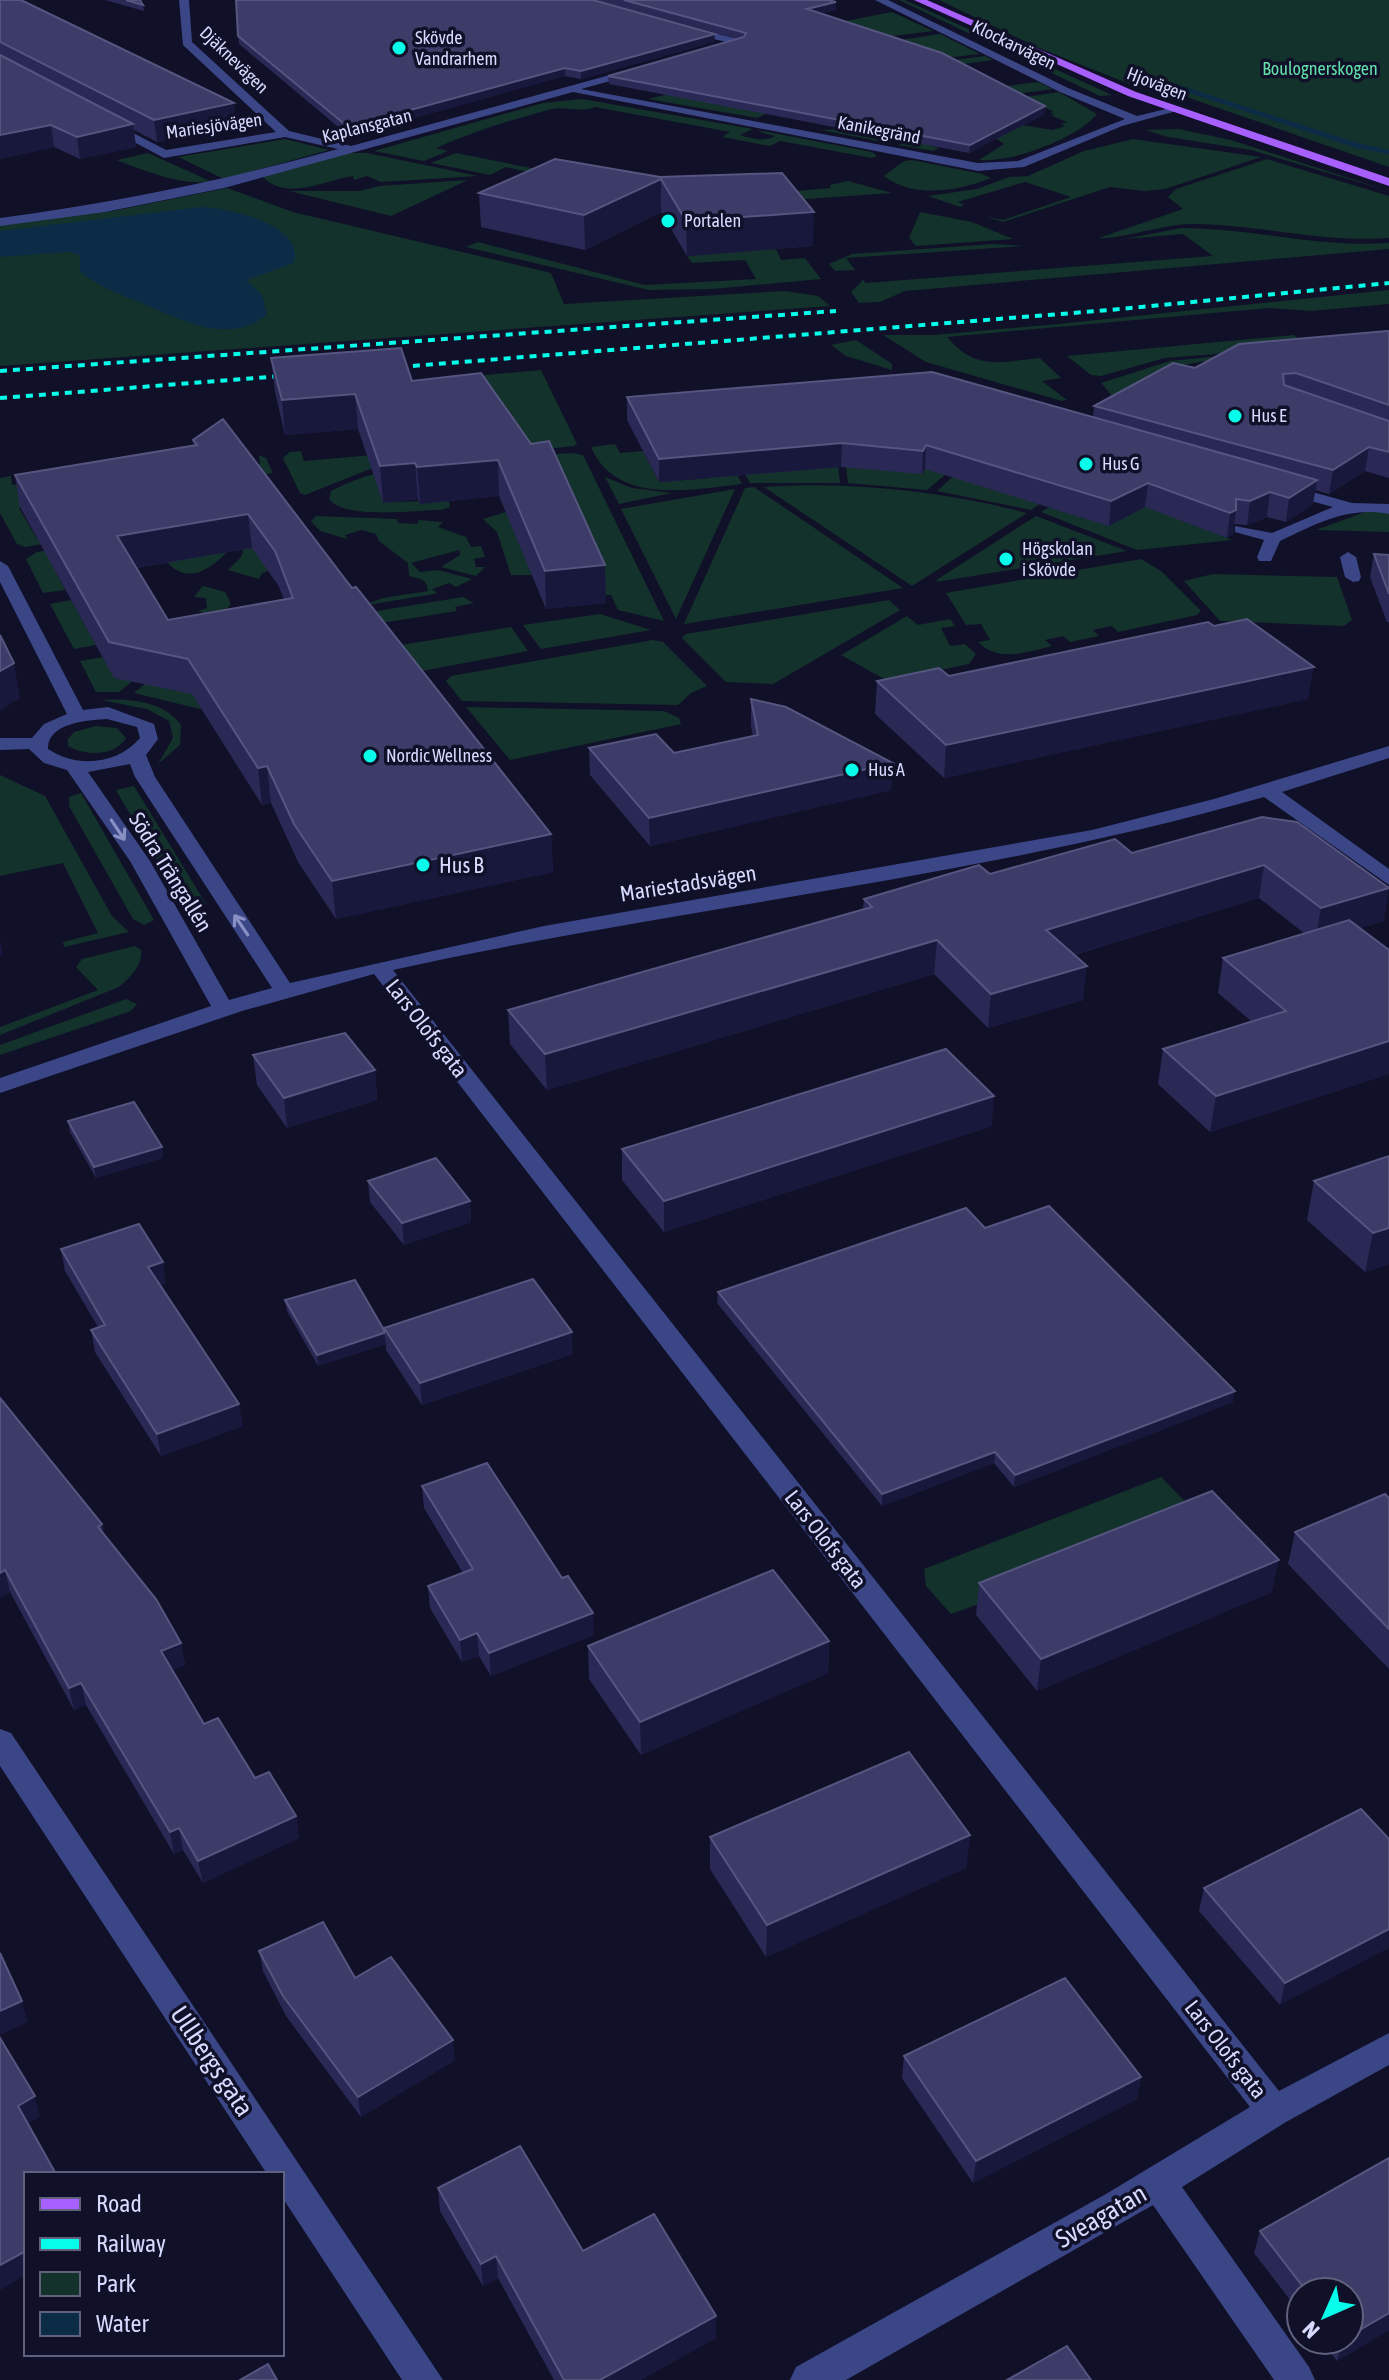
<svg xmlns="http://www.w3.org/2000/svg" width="1389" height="2380" viewBox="0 0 1389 2380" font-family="'Asap Condensed',sans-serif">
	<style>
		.green { fill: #13322b }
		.water { fill: #0b2b46 }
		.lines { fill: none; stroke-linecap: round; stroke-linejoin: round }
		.stream { fill: #0b2b46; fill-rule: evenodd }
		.minor { fill: #3b4687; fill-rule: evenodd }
		.major { fill: #a75ffe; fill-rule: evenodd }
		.rail { stroke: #05fdea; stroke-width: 4; stroke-dasharray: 7 6; stroke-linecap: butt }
		.wall { fill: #2a2956; fill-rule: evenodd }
		.shaded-wall { fill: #18173c }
		.building { fill: #3d3c68; stroke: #555580; stroke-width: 2; fill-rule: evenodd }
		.oneway { stroke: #8990c3 }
		.poi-dot { fill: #05fdea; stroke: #101028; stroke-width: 3 }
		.labels { text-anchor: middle; stroke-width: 7; stroke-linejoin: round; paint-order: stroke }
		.far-poi-label { font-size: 18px; fill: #d7daff; stroke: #101028; text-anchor: start }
		.far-street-label { font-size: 18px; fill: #d7daff; stroke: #101028 }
		.far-park-label { font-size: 18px; fill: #62e0aa; stroke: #101028 }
		.poi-label { font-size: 22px; fill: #d7daff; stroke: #101028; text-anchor: start }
		.street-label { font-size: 22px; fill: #d7daff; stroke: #101028 }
		.near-street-label { font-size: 26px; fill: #d7daff; stroke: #101028 }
	</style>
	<rect width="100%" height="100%" fill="#101028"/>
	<g class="green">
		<polygon points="899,0 905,0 1112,95 1100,96"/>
		<polygon points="939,0 1389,0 1389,167 1163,89 1138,84 1142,89 1039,48"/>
		<polygon points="892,12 933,31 886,37 872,30 815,27"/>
		<path d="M940,34L980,54L954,57L899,50L909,66L985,56L993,60L941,67L949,93L1038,82L1053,89L1009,95L1010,123L1053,130L1065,126L1061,124L1067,122L1050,115H1054L1051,112L1053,111L1019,98L1059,92L1097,114C1077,139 1010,163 979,160L1004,144L997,139L928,145L939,148L933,151L899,145L927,129L921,126L888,143L821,130L849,129L841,80L757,118L648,99L866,45Z"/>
		<path d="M582,99L753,129L740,135C752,139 764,142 775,136L759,132L763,131L872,152L877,156L872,158L780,141L770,146L722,137L730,132L595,107C580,113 566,106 552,109C513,119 472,132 436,148L448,151L424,161L374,151L543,103Z"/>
		<polygon points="1179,129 1231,140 1389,191 1251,150 1168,137 1145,130"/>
		<polygon points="285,139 329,150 224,179 178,157"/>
		<polygon points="1133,139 1261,157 1165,189 1144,191 1110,187 1003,222 984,216 1003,220 1071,197 1025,182 958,202 964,205 960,207 928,196 977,189 1009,177 1028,176 1084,151"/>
		<path d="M148,153L210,181C185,187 141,170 117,160Z"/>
		<path d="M339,153H367L478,176L381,182L367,176L354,180L353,176C327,180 287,201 264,178L266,173Z"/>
		<polygon points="456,153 581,178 559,179 506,167 490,175 431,163"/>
		<path d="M1267,159L1389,196V238C1322,243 1257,224 1191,224C1165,224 1117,240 1099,238L1183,209L1168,197L1176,189Z"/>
		<path d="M912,160L982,174L991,178C959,191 913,199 884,176L904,161Z"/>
		<polygon points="468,180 391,216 289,191 360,191 379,186"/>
		<polygon points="848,181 892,193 778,201 772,193 831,188 830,185"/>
		<polygon points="227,188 293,212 551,273 564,304 785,291 818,296 830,306 0,366 0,224 113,211"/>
		<polygon points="920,212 972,222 1013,239 916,246 909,238"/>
		<path d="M1181,228C1251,228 1319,248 1389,243V249L905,291L880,302L859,303L851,292L863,280L866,283L1213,256L1183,234L1125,239Z"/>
		<polygon points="478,242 645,285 756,279 745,260 692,263 687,256 776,249 781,260 805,258 821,279 712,289 649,290 466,247"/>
		<polygon points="993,244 1024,246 846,258 855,270 835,271 829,264 852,254"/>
		<path d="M1389,290V304L1311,311L1269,308L947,337C976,371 999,362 1040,358L1061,378L1042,381L1067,400L1062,401L926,362L883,335H934L1058,324Z"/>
		<polygon points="1294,335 1301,341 1268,350 1165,358 1101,376 1091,375 1067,356"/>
		<polygon points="856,340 892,364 892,370 846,356 831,345"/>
		<polygon points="1251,353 1183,365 1119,404 1101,383 1170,361"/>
		<polygon points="541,370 577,444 574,446 375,467 305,495 300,493 283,458 290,452 301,451 304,461 373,455 404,382"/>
		<path d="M615,444L620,453L643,451L659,482L712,478L727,456L742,484C690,490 616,505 591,447Z"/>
		<polygon points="844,449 936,451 958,464 927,490 848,483"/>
		<path d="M573,453L583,455L664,621L618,610L611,595H603L550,477L383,502L449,501L450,507L441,510C415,510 345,520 329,499L331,491C403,454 494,459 573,453Z"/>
		<polygon points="753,453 765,473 816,469 838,463 840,483 750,483 734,455"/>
		<polygon points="259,455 266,458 273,473 241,479 235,472 19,508 37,539 203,511 207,516 25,547 17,544 0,513 0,478 11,476 12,485 260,464"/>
		<polygon points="962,468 1069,482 1031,510 937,491"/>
		<polygon points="605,477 632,488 672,493 619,504"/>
		<polygon points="1086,484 1109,525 1147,506 1232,540 1137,550 1041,512"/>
		<polygon points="754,487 903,588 684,624 745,488"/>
		<path d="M764,487C851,481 943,491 1027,513L912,586Z"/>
		<polygon points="735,489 676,619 621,509"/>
		<polygon points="1376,508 1389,511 1389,532 1316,530"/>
		<polygon points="506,512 532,575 511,575 497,532 483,519"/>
		<path d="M316,516L397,519L398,523L417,524L419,520L443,522L438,527L466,537L471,547L481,546L485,557L474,559L476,567H485L476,576L441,567L460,555L459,550L411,563L420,572L438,570L472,579L456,587L449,583L432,589L437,593L434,594L361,606L383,598L428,591C427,578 419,579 409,576L408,563L379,541L376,534L361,530L345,535L347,539L320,531L311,521Z"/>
		<polygon points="1036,516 1127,551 936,582 938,579"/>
		<polygon points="249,534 268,571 262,573 259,579 228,570 241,557"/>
		<path d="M127,537L227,544L226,553C209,571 186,584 167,562L53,566L65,590L43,593L26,559L37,552Z"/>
		<path d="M1141,559L1161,571L1201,611L1197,615L1118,632L1112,626L1093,630L1099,636L1070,642L1063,636L1045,640L1052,646C1027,652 998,663 978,642L990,640L981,624L966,625L946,593Z"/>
		<polygon points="1213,574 1337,577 1352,620 1344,626 1220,621 1184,581"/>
		<polygon points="203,586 225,592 231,604 219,618 198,611 207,608 206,598 194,597"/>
		<polygon points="463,597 474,603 455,607 457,611 375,624 377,611"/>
		<polygon points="71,600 96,645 74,649 50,604"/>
		<polygon points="889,600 900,610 773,684 726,682 682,638 686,634"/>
		<polygon points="600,614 651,630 541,649 523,625"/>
		<polygon points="907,616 918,625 950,619 955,626 941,628 950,646 965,644 976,654 969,664 888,681 841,655"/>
		<polygon points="511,627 528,651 406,674 389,647"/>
		<polygon points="653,640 663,642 707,686 691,693 678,705 462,701 446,681 451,676"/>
		<polygon points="103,657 114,677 134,680 119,692 96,692 80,661"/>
		<polygon points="222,677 213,709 200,709 134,693 146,683"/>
		<path d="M101,700C129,698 164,701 181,725L180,745L158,764L173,738L169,721L147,709Z"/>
		<polygon points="466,707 664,711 679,718 681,724 510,760"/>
		<path d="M95,726L117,728L126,738C114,757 86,756 68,746V739L74,732Z"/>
		<polygon points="0,775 45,796 112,916 129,932 64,947 63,942 98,933 63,863 0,876"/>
		<polygon points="134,786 206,904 198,910 185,909 116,790"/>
		<polygon points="81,793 154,920 144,925 133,919 69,806 69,797"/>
		<path d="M135,946L141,950C143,966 130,977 119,987L0,1035V1027L98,990L76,967L82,959Z"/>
		<polygon points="126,999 137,1004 131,1011 0,1055 0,1045"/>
		<polygon points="1161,1477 1206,1523 951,1614 926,1586 924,1569"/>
	</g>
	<path class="water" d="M201,207C228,208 305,224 294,263L246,280L262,295L267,314C230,346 184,321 146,305C123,295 100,288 80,272V255L68,252L0,257V231Z"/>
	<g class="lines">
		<polygon class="stream" points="1142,73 1361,144 1389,150 1389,154 1356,148 1142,77"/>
		<g class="minor">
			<path d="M179,0H189L192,42L289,131L351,146L639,67L643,72L581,89L978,163L1018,161L1125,119L1060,92L875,0H888L1068,88L1137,116L1174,107L1180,110L1122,126L1024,167L978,171L573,92L224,188L105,212L0,226V218C115,203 226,180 338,149L285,137L164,158L102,125V121H110L166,150L276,132L183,45Z"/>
			<polygon points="686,26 742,40 743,42 738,45 682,31"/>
			<path d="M1284,484L1352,503L1389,504V514C1348,506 1316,524 1280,541L1271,561H1259L1257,557L1264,540L1235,532V526L1272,533L1333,507L1278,492L1276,489Z"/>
			<polygon points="1348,552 1356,557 1361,577 1359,581 1353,582 1345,577 1340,557"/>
			<path d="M0,561L8,566L83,710L108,707L154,724L158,739L146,755L155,777L290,983L544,926L1092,830L1214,799L1389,746V758L1282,792L1389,869V885L1264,797C979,879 682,906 393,970L1279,2091L1389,2033V2065L1286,2122L1182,2187L1309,2367L1315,2380H1274L1153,2205L846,2380H790L796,2367L1106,2194L1250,2107L374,974L242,1011L0,1093V1078L211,1006L130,861L67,770L44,763L29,749L0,750V738H32L44,724L67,714L0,582ZM107,719L137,727L140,738C117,765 76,768 48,749C47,723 88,720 107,719ZM130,764L135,777L272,988L229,1000L150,861L88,772Z"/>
			<polygon points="0,1729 11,1733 443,2380 402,2380 282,2197 282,2174 267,2174 0,1766"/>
		</g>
		<polygon class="major" points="914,0 927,0 1136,92 1389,178 1389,186 1128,96"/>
		<g class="rail">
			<polyline points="387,368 1110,310 1389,283"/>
			<polyline points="0,371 836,311"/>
			<polyline points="0,398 295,375"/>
		</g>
	</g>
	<g class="wall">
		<polygon points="0,0 236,124 157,142 134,130 136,147 80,159 54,147 0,159"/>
		<polygon points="105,0 140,0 143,5 144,11"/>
		<polygon points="236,0 714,42 581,79 565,76 349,136 239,44"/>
		<polygon points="596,0 828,0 836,10 821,13 1045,114 969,153 609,84 608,76 738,39"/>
		<polygon points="660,177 813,246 687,256 661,212 585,250 481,227 479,193"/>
		<polygon points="1389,331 1389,478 1365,471 1329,494 1315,490 1313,504 1286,522 1267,517 1247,525 1234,524 1233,534 1227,538 1145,507 1109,526 925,469 922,474 841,467 659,482 627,420 627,397 1093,418 1094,406 1195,368"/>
		<polygon points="271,358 412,381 481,373 605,565 606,603 546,609 499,496 420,504 418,499 383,503 358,429 285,435 275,392"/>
		<path d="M193,440L352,588L551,834L553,872L336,919L298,862L271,803L262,805L192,694L114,678L20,507L15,475L194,446ZM252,548L278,585L284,599L168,620L136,568Z"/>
		<polygon points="1374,554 1389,555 1389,622 1387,622 1370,577"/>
		<polygon points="949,676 1308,699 944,778 875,714 877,681"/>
		<polygon points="751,699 893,763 891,790 650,846 590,775 589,748 674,753 753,736 751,726"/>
		<polygon points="1262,817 1384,921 1360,928 1389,950 1389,1074 1210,1132 1158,1084 1163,1049 1251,1021 1218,993 1223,958 1304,933 1259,898 1074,955 1083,1000 988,1028 934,974 547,1090 510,1044 508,1010 863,909 864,899 990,874 1132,853"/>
		<polygon points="253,1055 375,1070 377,1100 287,1128 257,1085"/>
		<polygon points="68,1121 162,1147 163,1158 96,1178 70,1132"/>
		<polygon points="992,1126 664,1232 622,1180 622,1149"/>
		<polygon points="1389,1156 1389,1264 1365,1272 1307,1220 1314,1181"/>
		<polygon points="368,1181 470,1201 471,1222 404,1245 370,1202"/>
		<polygon points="985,1228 1233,1402 1014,1487 994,1463 882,1506 717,1303 718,1292"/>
		<polygon points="61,1249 166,1283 161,1285 243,1426 161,1456 95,1352 91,1330 98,1327 65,1271"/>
		<polygon points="285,1300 384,1330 573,1354 422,1405 386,1350 386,1344 318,1366 287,1311"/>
		<polygon points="0,1398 102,1524 104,1535 181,1643 185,1665 172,1670 204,1724 255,1778 296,1816 299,1838 203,1883 183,1850 174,1854 86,1705 74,1710 10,1592 0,1597"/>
		<polygon points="422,1486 594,1635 491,1676 479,1656 462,1662 430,1608 428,1586 463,1573 424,1508"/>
		<polygon points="1389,1498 1389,1669 1288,1564 1295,1532"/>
		<polygon points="979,1583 1272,1592 1037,1691 976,1615"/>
		<polygon points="829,1641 828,1673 641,1755 589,1679 588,1646"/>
		<polygon points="970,1835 966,1868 766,1957 710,1869 710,1837"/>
		<polygon points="1389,1839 1280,2005 1199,1911 1204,1888"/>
		<polygon points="259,1951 355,1978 455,2060 361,2117 286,2016 263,1971"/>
		<polygon points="904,2056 1141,2077 1137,2099 973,2183 902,2078"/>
		<polygon points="1389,2158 1389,2330 1337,2361 1321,2340 1349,2340 1349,2292 1301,2292 1301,2314 1254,2253 1260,2231"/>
		<polygon points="438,2188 583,2251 716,2338 640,2380 554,2380 498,2278 483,2286 440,2211"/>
	</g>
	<g class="shaded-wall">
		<polygon points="836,2 836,10 807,16 807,9"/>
		<polygon points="715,34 714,42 581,79 581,71"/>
		<polygon points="565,68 565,76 349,136 348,127"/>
		<polygon points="234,103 236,124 157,142 154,120"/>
		<polygon points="1045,106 1045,114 969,153 970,145"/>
		<polygon points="133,124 136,147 80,159 77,137"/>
		<polygon points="51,125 54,147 0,159 0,135"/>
		<polygon points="661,179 661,212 585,250 584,215"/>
		<polygon points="814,212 813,246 687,256 686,221"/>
		<polygon points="355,394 358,429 285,435 282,400"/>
		<polygon points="842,443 841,467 659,482 659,459"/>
		<polygon points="926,445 925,469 922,474 923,451"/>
		<polygon points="1369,447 1365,471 1329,494 1333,470"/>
		<polygon points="498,460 499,496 420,504 417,467"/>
		<polygon points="415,463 418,499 383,503 380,466"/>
		<polygon points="1317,480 1313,504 1286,522 1289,498"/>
		<polygon points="1148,483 1145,507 1109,526 1111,501"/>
		<polygon points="1270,492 1267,517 1247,525 1250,501"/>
		<polygon points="1236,510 1233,534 1227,538 1230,513"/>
		<polygon points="248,514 252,548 122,570 117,536"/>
		<polygon points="605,565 606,603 546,609 545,571"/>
		<polygon points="14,663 20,698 0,711 0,671"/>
		<polygon points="1314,667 1308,699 944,778 946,745"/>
		<polygon points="893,763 891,790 650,846 649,818"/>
		<polygon points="267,766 271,803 262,805 258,768"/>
		<polygon points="551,834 553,872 336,919 332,881"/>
		<polygon points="1264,865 1259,898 1043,964 1046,930"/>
		<polygon points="1389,888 1384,921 1315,942 1321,908"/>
		<polygon points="0,939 3,955 0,956"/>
		<polygon points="937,940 934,974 547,1090 545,1054"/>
		<polygon points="1087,966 1083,1000 988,1028 991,994"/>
		<polygon points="1389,1041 1389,1074 1210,1132 1216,1096"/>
		<polygon points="375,1070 377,1100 287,1128 284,1098"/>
		<polygon points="994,1096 992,1126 664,1232 664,1201"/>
		<polygon points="162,1147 163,1158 96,1178 94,1167"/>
		<polygon points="470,1201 471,1222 404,1245 402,1223"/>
		<polygon points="1389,1228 1389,1264 1365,1272 1373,1233"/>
		<polygon points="163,1262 166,1283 152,1288 148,1267"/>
		<polygon points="572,1332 573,1354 422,1405 420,1383"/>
		<polygon points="384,1333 386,1344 318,1366 317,1355"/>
		<polygon points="1235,1391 1233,1402 1014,1487 1015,1475"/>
		<polygon points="239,1404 243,1426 161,1456 157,1434"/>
		<polygon points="995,1452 994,1463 882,1506 882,1494"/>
		<polygon points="1279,1560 1272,1592 1037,1691 1041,1659"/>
		<polygon points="5,1570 10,1592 0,1597 0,1573"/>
		<polygon points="593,1613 594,1635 491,1676 489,1653"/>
		<polygon points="477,1633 479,1656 462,1662 460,1640"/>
		<polygon points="829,1641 828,1673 641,1755 640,1722"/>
		<polygon points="181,1643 185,1665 165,1673 161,1651"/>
		<polygon points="81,1683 86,1705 74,1710 69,1688"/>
		<polygon points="296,1816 299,1838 203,1883 198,1861"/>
		<polygon points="179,1828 183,1850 174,1854 170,1832"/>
		<polygon points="970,1835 966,1868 766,1957 767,1925"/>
		<polygon points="1389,1929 1389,1948 1280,2005 1285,1983"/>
		<polygon points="22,2001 28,2022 0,2035 0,2011"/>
		<polygon points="453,2040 455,2060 361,2117 358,2097"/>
		<polygon points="1141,2077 1137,2099 973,2183 976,2161"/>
		<polygon points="35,2096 40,2117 23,2126 18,2106"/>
		<polygon points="26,2251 26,2275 0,2290 0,2265"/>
		<polygon points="496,2256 498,2278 483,2286 481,2264"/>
		<polygon points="1389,2313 1389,2330 1337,2361 1343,2340 1349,2340 1349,2336"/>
		<polygon points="716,2316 716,2338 640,2380 600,2380"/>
	</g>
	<g class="building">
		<polygon points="0,0 21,0 234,103 154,120 0,42"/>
		<polygon points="126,0 140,0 143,5"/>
		<polygon points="236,0 593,0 715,34 581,71 565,68 348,127 238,36"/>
		<polygon points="624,0 828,0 836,2 807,9 942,53 1045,106 970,145 608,76 744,37 746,33"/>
		<polygon points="0,55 133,124 77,137 51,125 0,135"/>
		<polygon points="555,159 660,177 782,173 814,212 686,221 661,179 584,215 479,193"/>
		<polygon points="1387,331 1389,331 1389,405 1296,373 1283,374 1284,385 1389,421 1389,452 1369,447 1333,470 1094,406 1173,363 1195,368 1239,344"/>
		<polygon points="401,348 412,381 481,373 531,444 549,441 605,565 545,571 498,460 417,467 415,463 380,466 355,394 282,400 271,358"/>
		<polygon points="932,372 1317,480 1289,498 1270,492 1250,501 1236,499 1236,510 1230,513 1148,483 1111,501 926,445 923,451 842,443 659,459 627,397"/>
		<path d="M223,419L352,588L356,587L551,834L332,881L294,824L267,766L258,768L188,659L109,642L15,475L197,445L193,440ZM248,514L275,551L293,598L168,620L117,536Z"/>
		<polygon points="1374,554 1389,555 1389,594"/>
		<polygon points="1247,619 1314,667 946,745 877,681 939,668 949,676 1208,622 1214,626"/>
		<polygon points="0,635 14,663 0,671"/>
		<polygon points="751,699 786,707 893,763 649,818 589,748 656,734 674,753 758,735"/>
		<polygon points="1262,817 1297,822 1389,888 1321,908 1264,865 1046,930 1087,966 991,994 937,940 545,1054 508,1010 872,907 864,899 979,865 990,874 1115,839 1132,853"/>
		<polygon points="1349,920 1389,950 1389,1041 1216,1096 1163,1049 1286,1011 1223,958"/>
		<polygon points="345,1033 375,1070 284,1098 253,1055"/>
		<polygon points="946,1049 994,1096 664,1201 622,1149"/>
		<polygon points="134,1102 162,1147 94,1167 68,1121"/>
		<polygon points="1389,1156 1389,1228 1373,1233 1314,1181"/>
		<polygon points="436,1158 470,1201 402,1223 368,1181"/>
		<polygon points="1049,1206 1235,1391 1015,1475 995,1452 882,1494 718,1292 966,1208 985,1228"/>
		<polygon points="139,1224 163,1262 148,1267 239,1404 157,1434 91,1330 105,1325 61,1249"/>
		<polygon points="533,1279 572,1332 420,1383 384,1328"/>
		<polygon points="355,1280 384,1330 384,1333 317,1355 285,1300"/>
		<polygon points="0,1398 102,1524 98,1527 156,1599 181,1643 161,1651 204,1724 218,1718 255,1778 269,1772 296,1816 198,1861 179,1828 170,1832 81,1683 69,1688 5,1570 0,1573"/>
		<polygon points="487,1463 562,1578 568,1576 593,1613 489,1653 477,1633 460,1640 428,1586 473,1569 422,1486"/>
		<polygon points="1212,1491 1279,1560 1041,1659 979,1583"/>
		<polygon points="1385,1494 1389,1498 1389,1629 1295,1532"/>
		<polygon points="773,1570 829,1641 640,1722 588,1646"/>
		<polygon points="909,1752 970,1835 767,1925 710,1837"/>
		<polygon points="1361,1809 1389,1839 1389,1929 1285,1983 1204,1888"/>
		<polygon points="323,1922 355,1978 391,1957 453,2040 358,2097 283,1996 259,1951"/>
		<polygon points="0,1953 22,2001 0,2011"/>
		<polygon points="1065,1978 1141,2077 976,2161 904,2056"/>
		<polygon points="0,2038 35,2096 18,2106 56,2174 26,2174 26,2251 0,2265"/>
		<polygon points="520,2146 583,2251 654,2214 716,2316 600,2380 564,2380 496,2256 481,2264 438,2188"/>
		<polygon points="1389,2158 1389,2313 1349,2336 1349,2292 1307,2292 1260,2231"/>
		<polygon points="1067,2346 1091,2380 1007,2380"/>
		<polygon points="268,2364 277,2380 240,2380"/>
	</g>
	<defs><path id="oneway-shaft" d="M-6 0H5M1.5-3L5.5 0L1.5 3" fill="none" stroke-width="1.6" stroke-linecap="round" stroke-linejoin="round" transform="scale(2)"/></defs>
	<g class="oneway">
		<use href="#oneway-shaft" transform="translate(118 830) rotate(56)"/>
		<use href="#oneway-shaft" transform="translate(241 925) rotate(-124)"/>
	</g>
	<g class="poi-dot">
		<circle cx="399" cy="48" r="8"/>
		<circle cx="668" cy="221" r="8"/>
		<circle cx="1235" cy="416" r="8"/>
		<circle cx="1086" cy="464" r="8"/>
		<circle cx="1006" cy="559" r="8"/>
		<circle cx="370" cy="756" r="8"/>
		<circle cx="852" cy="770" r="8"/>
		<circle cx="423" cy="865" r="8"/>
	</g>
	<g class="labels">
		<g class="far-poi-label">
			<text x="415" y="44">Skövde<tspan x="415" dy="21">Vandrarhem</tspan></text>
			<text x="684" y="227">Portalen</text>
			<text x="1251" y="422">Hus E</text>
			<text x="1102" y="470">Hus G</text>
			<text x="1022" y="555">Högskolan<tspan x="1022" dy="21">i Skövde</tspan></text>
			<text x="386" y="762">Nordic Wellness</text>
			<text x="868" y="776">Hus A</text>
		</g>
		<g class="far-street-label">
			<text transform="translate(1014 45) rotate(26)" y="6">Klockarvägen</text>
			<text transform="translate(234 60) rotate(44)" y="6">Djäknevägen</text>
			<text transform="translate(1157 84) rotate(21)" y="6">Hjovägen</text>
			<text transform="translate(214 126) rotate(-8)" y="6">Mariesjövägen</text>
			<text transform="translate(367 126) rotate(-14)" y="6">Kaplansgatan</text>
			<text transform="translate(879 130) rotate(11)" y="6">Kanikegränd</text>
		</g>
		<g class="far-park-label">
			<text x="1320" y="75">Boulognerskogen</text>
		</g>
		<g class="poi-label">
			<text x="439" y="873">Hus B</text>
		</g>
		<g class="street-label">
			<text transform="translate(171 872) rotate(58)" y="8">Södra Trängallén</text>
			<text transform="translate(688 883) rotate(-9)" y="8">Mariestadsvägen</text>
			<text transform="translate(427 1028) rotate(52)" y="8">Lars Olofs gata</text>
			<text transform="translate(826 1539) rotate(52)" y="8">Lars Olofs gata</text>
			<text transform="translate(1226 2049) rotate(52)" y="8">Lars Olofs gata</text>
		</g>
		<g class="near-street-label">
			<text transform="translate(212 2061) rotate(56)" y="9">Ullbergs gata</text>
			<text transform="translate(1101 2216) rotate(-30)" y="9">Sveagatan</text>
		</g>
	</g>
	<rect x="24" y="2172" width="260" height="184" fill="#101028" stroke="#60617e" stroke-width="2"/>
	<rect x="40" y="2198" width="40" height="12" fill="#a75ffe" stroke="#60617e" stroke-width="2"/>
	<text x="96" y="2212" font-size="24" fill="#d7daff">Road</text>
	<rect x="40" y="2238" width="40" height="12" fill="#05fdea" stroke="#60617e" stroke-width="2"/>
	<text x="96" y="2252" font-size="24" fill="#d7daff">Railway</text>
	<rect x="40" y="2272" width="40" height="24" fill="#13322b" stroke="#60617e" stroke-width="2"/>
	<text x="96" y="2292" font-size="24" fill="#d7daff">Park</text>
	<rect x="40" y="2312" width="40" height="24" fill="#0b2b46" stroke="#60617e" stroke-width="2"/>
	<text x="96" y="2332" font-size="24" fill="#d7daff">Water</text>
	<g transform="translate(1325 2316) rotate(225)"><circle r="38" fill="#101028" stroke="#60617e" stroke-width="2"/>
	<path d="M0-6L14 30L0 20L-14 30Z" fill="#05fdea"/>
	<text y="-12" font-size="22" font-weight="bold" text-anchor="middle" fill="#d7daff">N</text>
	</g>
</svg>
